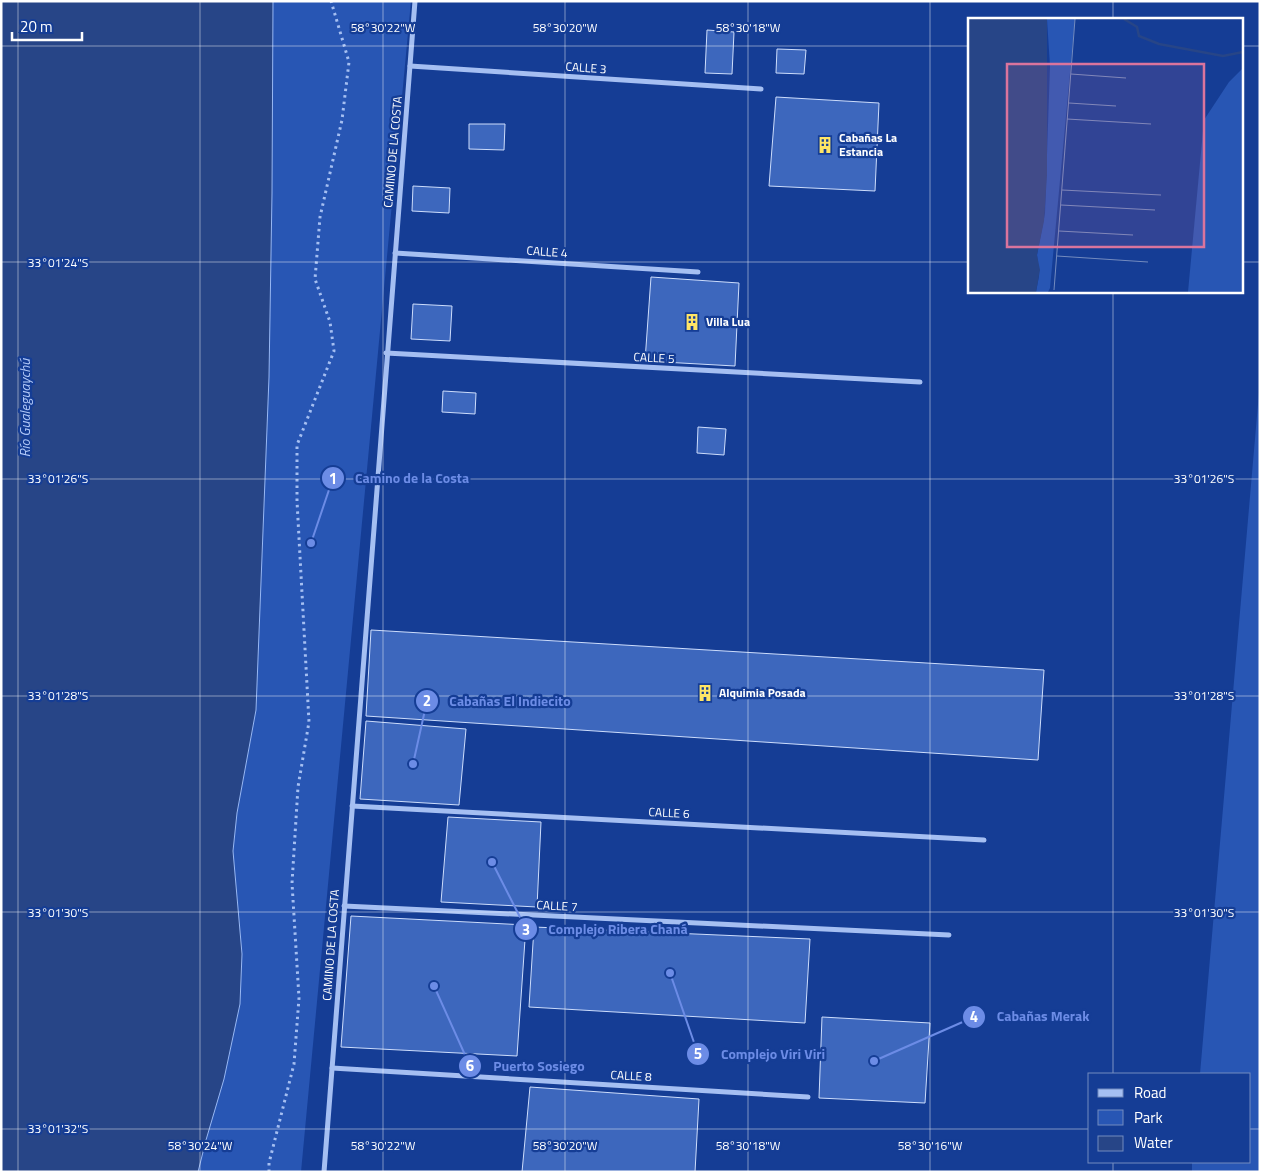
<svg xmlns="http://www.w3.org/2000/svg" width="1261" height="1173" viewBox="0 0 1261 1173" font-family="'Titillium Web',sans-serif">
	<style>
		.green { fill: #2856b4 }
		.water { fill: #274587; stroke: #98b8f4 }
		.building { fill: #3d67bd; stroke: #cdddfc }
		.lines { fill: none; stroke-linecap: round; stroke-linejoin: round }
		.path { stroke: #a5bff2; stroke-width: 3; stroke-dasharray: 2.5 4; stroke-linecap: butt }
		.minor { stroke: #a5bff2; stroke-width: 5 }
		.ticks { fill: none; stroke: #fff; stroke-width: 1; stroke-opacity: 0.45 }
		.labels { text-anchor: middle; stroke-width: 4.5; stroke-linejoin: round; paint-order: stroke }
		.street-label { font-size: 12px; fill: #fff; stroke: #153d95 }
		.poi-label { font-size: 12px; font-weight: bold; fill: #fff; stroke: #153d95; text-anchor: start }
		.water-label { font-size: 14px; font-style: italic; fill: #b2c9f8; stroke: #153d95 }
		.inset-river { fill: none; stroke: #274587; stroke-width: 2.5 }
		.inset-road { fill: none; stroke: #738bbf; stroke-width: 1 }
		.view { fill: #da749d; fill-opacity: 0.15; stroke: #da749d; stroke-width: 2.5 }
		.inset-edge { fill: none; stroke: #fff; stroke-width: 2.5 }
		.ticks-label { font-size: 12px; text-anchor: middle; fill: #fff; stroke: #153d95; stroke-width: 4.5; stroke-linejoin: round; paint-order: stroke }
		.leader { fill: none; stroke: #6c8ce6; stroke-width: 2 }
		.callout-dot { fill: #6c8ce6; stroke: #153d95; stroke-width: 2 }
		.mark-label { font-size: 15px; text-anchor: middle; font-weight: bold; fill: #fff }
		.callout-label { font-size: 14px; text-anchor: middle; font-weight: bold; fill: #6c8ce6; stroke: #153d95; stroke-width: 4.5; stroke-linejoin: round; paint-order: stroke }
	</style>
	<rect width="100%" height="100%" fill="#153d95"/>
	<g class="green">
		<polygon points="273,1 411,1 301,1172 198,1172 240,1004 242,954 233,851 237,813 256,710 269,377 272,193"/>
		<polygon points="1260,381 1260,1172 1192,1172 1192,1162 1250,1162 1250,1074 1200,1074"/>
	</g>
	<polygon class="water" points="1,1 273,1 272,193 269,377 256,710 237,813 233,851 242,954 240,1004 224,1079 206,1140 198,1172 1,1172"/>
	<g class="building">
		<polygon points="707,30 734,32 732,74 705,73"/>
		<polygon points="777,49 806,50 804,74 776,73"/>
		<polygon points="776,97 879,103 875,191 769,186"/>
		<polygon points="469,124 505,124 504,150 469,149"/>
		<polygon points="413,186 450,188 449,213 412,211"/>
		<polygon points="651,277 739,283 735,366 645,361"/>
		<polygon points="413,304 452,306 450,341 411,339"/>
		<polygon points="443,391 476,393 475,414 442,412"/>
		<polygon points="698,427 726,429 724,455 697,453"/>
		<polygon points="371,630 1044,670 1038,760 366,716"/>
		<polygon points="366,721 466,729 459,805 360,799"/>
		<polygon points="448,817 541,822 537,907 441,902"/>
		<polygon points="351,916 526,925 517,1056 341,1047"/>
		<polygon points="534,927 810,939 805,1023 529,1007"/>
		<polygon points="822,1017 930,1023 925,1103 819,1098"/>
		<polygon points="530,1087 699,1099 695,1172 522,1172"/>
	</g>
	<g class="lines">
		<polyline class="path" points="269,1172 269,1163 294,1064 299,998 292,883 298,787 309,722 297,501 297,445 334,351 330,322 315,279 320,217 342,120 349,62 331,1"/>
		<g class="minor">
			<polyline points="410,66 761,89"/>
			<polyline points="395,253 698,272"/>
			<polyline points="386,353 920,382"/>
			<polyline points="352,806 984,840"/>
			<polyline points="344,906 949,935"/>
			<polyline points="332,1068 808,1097"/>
			<polyline points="324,1172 415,1"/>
		</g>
	</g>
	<path class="ticks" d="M18,1V1172M200,1V1172M383,1V1172M565,1V1172M748,1V1172M930,1V1172M1113,1V19M1,46H970M1242,46H1260M1,262H970M1242,262H1260M1113,291V1074M1,479H1260M1,696H1260M1,912H1260M1,1129H1090M1250,1129H1260M1113,1162V1172"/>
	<defs>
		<g id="building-bare" transform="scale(1.35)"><path d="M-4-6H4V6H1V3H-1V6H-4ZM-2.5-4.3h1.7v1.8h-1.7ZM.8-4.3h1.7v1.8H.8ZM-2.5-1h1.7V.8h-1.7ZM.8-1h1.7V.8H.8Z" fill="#ffe566" stroke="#153d95" stroke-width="2.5" paint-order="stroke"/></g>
	</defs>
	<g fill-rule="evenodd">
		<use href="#building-bare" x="825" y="145"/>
		<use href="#building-bare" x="692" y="322"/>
		<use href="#building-bare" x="705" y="693"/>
	</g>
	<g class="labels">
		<g class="street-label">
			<text transform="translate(586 68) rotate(4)" y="4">CALLE 3</text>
			<text transform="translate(393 152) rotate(-85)" y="4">CAMINO DE LA COSTA</text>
			<text transform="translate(547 252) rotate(4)" y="4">CALLE 4</text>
			<text transform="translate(654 358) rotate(3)" y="4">CALLE 5</text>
			<text transform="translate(669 813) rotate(3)" y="4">CALLE 6</text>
			<text transform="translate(557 906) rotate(3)" y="4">CALLE 7</text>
			<text transform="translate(331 945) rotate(-86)" y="4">CAMINO DE LA COSTA</text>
			<text transform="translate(631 1076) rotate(3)" y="4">CALLE 8</text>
		</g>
		<g class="poi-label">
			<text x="839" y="142">Cabañas La<tspan x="839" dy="14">Estancia</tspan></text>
			<text x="706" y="326">Villa Lua</text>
			<text x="719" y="697">Alquimia Posada</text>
		</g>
		<g class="water-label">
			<text transform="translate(25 408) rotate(-90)" y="5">Río Gualeguaychú</text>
		</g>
	</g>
	<g transform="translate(968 18)">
		<rect width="275" height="275" fill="#153d95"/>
		<path d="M79,1H107L82,270L80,274H68L71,258L69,237L77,195L82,48ZM275,50V274H220L236,102L261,64Z" fill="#2856b4"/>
		<path d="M0,1H79V157L76,203L69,237L72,252L68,274H0Z" fill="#274587"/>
		<path class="inset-river" d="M156,1L169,9L171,18L191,26L255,38L275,34"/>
		<path class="inset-road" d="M103,56L158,60M101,85L148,88M99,101L183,106M94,172L193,177M93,187L187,192M91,213L165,217M89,238L180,244M86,272L107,1"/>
		<path class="view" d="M39,46H236V229H39Z"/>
		<rect width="275" height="275" class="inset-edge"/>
	</g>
	<g class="ticks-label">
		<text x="383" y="32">58°30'22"W</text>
		<text x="565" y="32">58°30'20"W</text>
		<text x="748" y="32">58°30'18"W</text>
		<text x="58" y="267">33°01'24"S</text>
		<text x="58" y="483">33°01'26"S</text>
		<text x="1204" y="483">33°01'26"S</text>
		<text x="58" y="700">33°01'28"S</text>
		<text x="1204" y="700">33°01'28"S</text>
		<text x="58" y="917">33°01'30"S</text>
		<text x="1204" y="917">33°01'30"S</text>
		<text x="58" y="1133">33°01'32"S</text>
		<text x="200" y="1150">58°30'24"W</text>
		<text x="383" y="1150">58°30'22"W</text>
		<text x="565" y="1150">58°30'20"W</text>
		<text x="748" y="1150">58°30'18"W</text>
		<text x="930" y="1150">58°30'16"W</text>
	</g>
	<path class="leader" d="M311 543L333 478M413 764L427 701M492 862L526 929M874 1061L974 1017M670 973L698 1054M434 986L470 1066"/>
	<g class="callout-dot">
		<circle cx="311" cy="543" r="5"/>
		<circle cx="413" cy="764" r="5"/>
		<circle cx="492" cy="862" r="5"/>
		<circle cx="874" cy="1061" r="5"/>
		<circle cx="670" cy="973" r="5"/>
		<circle cx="434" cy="986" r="5"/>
		<circle cx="333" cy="478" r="12"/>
		<circle cx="427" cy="701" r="12"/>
		<circle cx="526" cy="929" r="12"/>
		<circle cx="974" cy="1017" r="12"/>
		<circle cx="698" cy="1054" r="12"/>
		<circle cx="470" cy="1066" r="12"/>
	</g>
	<g class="mark-label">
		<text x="333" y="484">1</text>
		<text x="427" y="706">2</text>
		<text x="526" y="935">3</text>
		<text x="974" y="1022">4</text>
		<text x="698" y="1059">5</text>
		<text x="470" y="1071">6</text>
	</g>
	<g class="callout-label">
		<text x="412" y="483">Camino de la Costa</text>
		<text x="510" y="706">Cabañas El Indiecito</text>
		<text x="618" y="934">Complejo Ribera Chaná</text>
		<text x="1043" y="1021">Cabañas Merak</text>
		<text x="773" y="1059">Complejo Viri Viri</text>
		<text x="539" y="1071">Puerto Sosiego</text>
	</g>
	<rect width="1261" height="1173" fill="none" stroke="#ffffff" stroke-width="5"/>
	<rect x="1088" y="1073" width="162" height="90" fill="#153d95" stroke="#738bbf"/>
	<rect x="1098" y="1089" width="25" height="8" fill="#a5bff2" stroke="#738bbf"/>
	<text x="1134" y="1098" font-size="15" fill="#ffffff">Road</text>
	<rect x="1098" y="1110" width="25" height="15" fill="#2856b4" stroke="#738bbf"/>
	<text x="1134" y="1123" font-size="15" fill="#ffffff">Park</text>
	<rect x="1098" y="1136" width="25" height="15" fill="#274587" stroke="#738bbf"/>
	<text x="1134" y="1148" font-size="15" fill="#ffffff">Water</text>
	<path d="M12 32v8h70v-8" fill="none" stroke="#ffffff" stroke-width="2.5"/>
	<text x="20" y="32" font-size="15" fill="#ffffff" stroke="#153d95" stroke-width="4" paint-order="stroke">20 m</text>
</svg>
